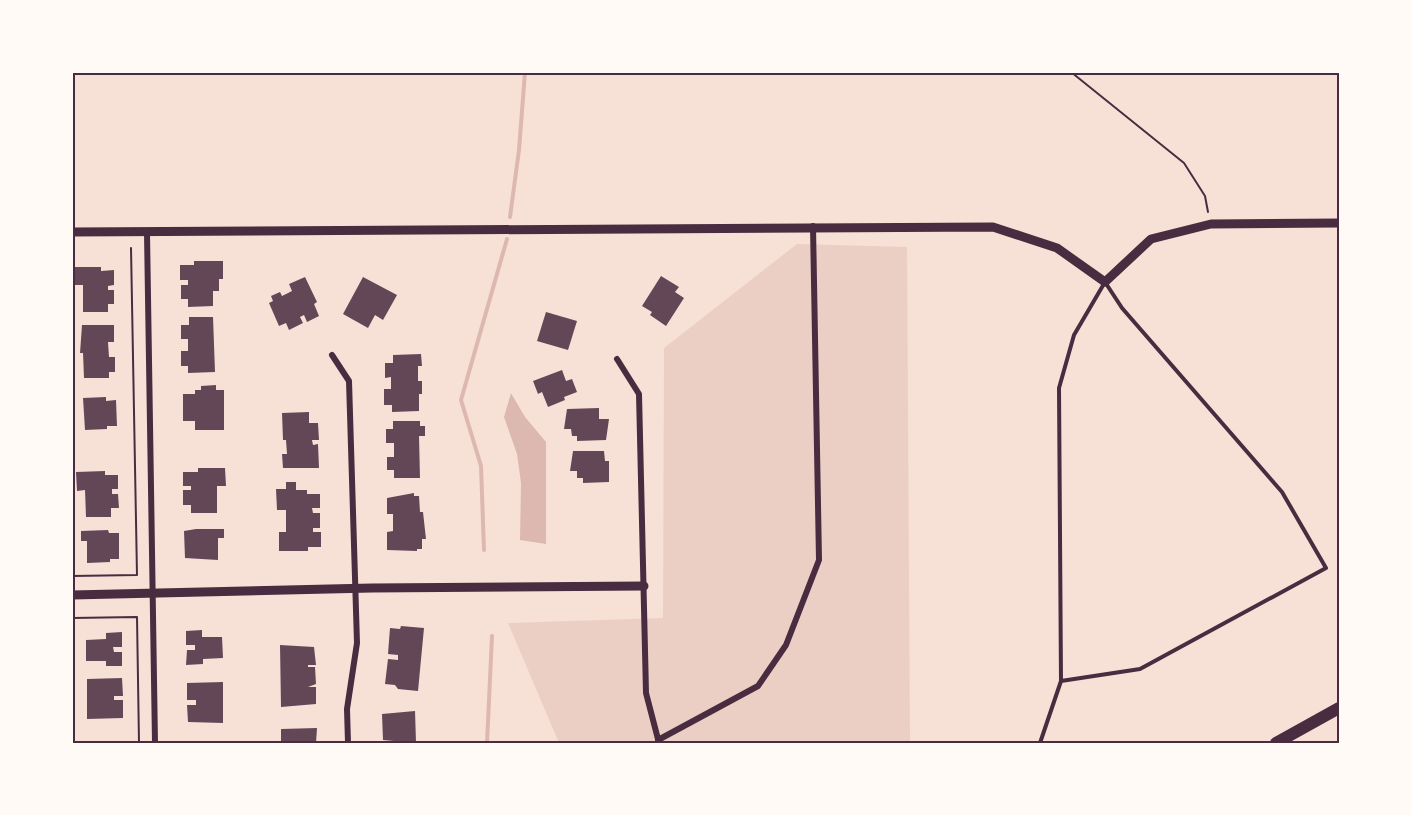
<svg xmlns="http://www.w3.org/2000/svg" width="1411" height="815" viewBox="0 0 1411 815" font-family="'Fira Sans',sans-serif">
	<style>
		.green { fill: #ebcfc5 }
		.water { fill: #dcb8b0 }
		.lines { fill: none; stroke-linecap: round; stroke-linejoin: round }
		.stream { stroke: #dcb8b0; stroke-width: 4 }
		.building { fill: #644757 }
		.path { stroke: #4a2c40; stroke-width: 2 }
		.service { stroke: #4a2c40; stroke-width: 4 }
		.minor { stroke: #4a2c40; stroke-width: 6 }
		.tertiary { stroke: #4a2c40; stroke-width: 9 }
		.primary { stroke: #4a2c40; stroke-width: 12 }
		.neatline { fill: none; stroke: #4a2c40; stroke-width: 2 }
	</style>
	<rect width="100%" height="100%" fill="#f7e1d7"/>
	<polygon class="green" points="797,244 907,247 910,743 559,743 508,623 663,618 664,348"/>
	<polygon class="water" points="511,393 525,417 546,442 546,544 520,540 521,483 517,454 504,417"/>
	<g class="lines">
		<g class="stream">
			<polyline points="510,217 519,150 525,72"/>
			<polyline points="484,550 481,466 461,400 507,239"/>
			<polyline points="487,743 492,636"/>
		</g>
	</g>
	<g class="building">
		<polygon points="194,261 223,261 223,279 219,279 219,291 213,291 213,306 188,307 188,299 181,299 181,285 188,285 188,280 180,280 180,265 194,265"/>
		<polygon points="72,267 101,267 101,271 114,270 114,285 108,286 108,290 114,290 114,304 108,304 108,312 83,312 83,285 72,285"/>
		<polygon points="661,276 679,287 675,292 684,298 666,326 650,315 652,312 642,306"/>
		<polygon points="305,277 317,302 314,304 319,316 307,322 304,315 300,317 303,323 289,330 286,323 279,326 269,303 273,301 271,296 280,292 282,296 292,291 289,284"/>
		<polygon points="363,277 397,295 383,320 375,315 368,328 343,314"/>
		<polygon points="546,312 577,321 568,350 537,341"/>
		<polygon points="189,317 213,317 215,372 188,373 188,366 181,366 181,351 188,351 188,339 181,339 181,325 189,325"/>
		<polygon points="82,325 114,325 114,342 108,342 109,357 115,357 115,372 109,372 109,378 84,378 83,353 80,353"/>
		<polygon points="421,354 422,366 418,366 418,381 422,381 422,394 419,394 419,411 392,412 392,405 384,405 384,389 391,389 391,377 385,378 385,363 393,363 393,355"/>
		<polygon points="562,370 566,381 572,379 577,392 564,397 565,400 548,407 542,392 538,394 533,381"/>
		<polygon points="216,385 216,390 224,390 224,430 195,430 195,421 183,421 183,394 195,394 195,390 201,390 201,386"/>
		<polygon points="106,397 106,401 116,400 117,426 107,426 107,429 85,430 83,398"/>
		<polygon points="599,408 599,419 609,419 606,440 577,441 577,436 572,436 571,429 564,429 567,409"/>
		<polygon points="309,412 309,423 318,423 319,440 312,440 313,445 318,444 319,468 283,468 282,454 287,454 286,440 283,440 282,413"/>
		<polygon points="393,421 420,421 420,426 425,426 425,436 419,436 420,478 394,478 394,470 387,470 387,457 394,457 394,443 386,443 386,429 393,429"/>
		<polygon points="573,451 604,451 605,461 609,461 609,482 583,483 583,478 577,478 577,471 570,471"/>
		<polygon points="198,468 225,468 226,486 217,486 217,513 191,513 191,505 183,505 183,490 191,490 191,486 183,486 183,472 198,472"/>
		<polygon points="105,471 105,475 118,475 118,489 112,489 112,494 118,494 119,508 111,508 111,517 86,517 85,490 77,491 76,472"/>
		<polygon points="286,482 296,482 296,490 307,490 307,494 320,494 320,508 312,508 313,513 320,513 320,528 313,528 313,532 321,532 321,547 308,547 308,551 279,551 279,532 286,532 286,510 277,510 276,489 286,489"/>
		<polygon points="414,493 414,496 419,496 420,512 423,512 426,539 422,539 422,549 417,549 417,551 387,550 387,532 393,531 393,514 387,514 387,498"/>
		<polygon points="196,529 224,529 224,538 218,538 218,560 185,558 184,531"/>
		<polygon points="108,530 109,533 119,533 119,559 110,559 110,562 87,563 87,541 81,541 81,531"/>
		<polygon points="401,626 424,628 418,691 398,689 395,685 385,684 388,659 398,660 398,655 388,654 390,628 400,629"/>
		<polygon points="202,630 202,637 222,637 223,658 203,659 203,664 186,665 187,650 195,650 195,645 186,645 186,631"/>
		<polygon points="122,632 122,647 113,647 114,652 122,652 122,666 106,666 106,661 86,661 86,640 106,639 106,633"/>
		<polygon points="280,645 314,647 316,665 308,665 308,667 315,667 316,684 308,687 316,687 316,704 281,707"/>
		<polygon points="122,678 123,696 114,696 114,700 123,700 123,718 87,719 87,679"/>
		<polygon points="223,682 223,723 188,722 187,705 196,705 196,700 187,700 187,683"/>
		<polygon points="415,711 416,743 383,740 382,714"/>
		<polygon points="317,728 316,743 281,743 281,729"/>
	</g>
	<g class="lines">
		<g class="path">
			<polyline points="1071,72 1184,163 1205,196 1208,212"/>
			<polyline points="72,576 137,575 131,248"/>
			<polyline points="72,618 137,617 139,743"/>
		</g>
		<g class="service">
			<polygon points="1105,282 1122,308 1282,492 1326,568 1140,669 1061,681 1059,388 1074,335"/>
			<polyline points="1040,743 1061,681"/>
		</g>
		<g class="minor">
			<polyline points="147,233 155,743"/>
			<polyline points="332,355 349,381 357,643 347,709 348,743"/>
			<polyline points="617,359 639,394 646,693 659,743"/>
			<polyline points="658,740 758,686 786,645 819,560 813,226"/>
		</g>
		<g class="tertiary">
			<polyline points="72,232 993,227 1057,248 1105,282 1151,239 1211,224 1339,223"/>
			<polyline points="72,595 372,588 644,586"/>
		</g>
		<polyline class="primary" points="1276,743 1339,708"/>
	</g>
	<rect width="1411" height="815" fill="none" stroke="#fffaf5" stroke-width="147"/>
	<rect x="74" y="74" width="1264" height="668" class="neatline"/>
</svg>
